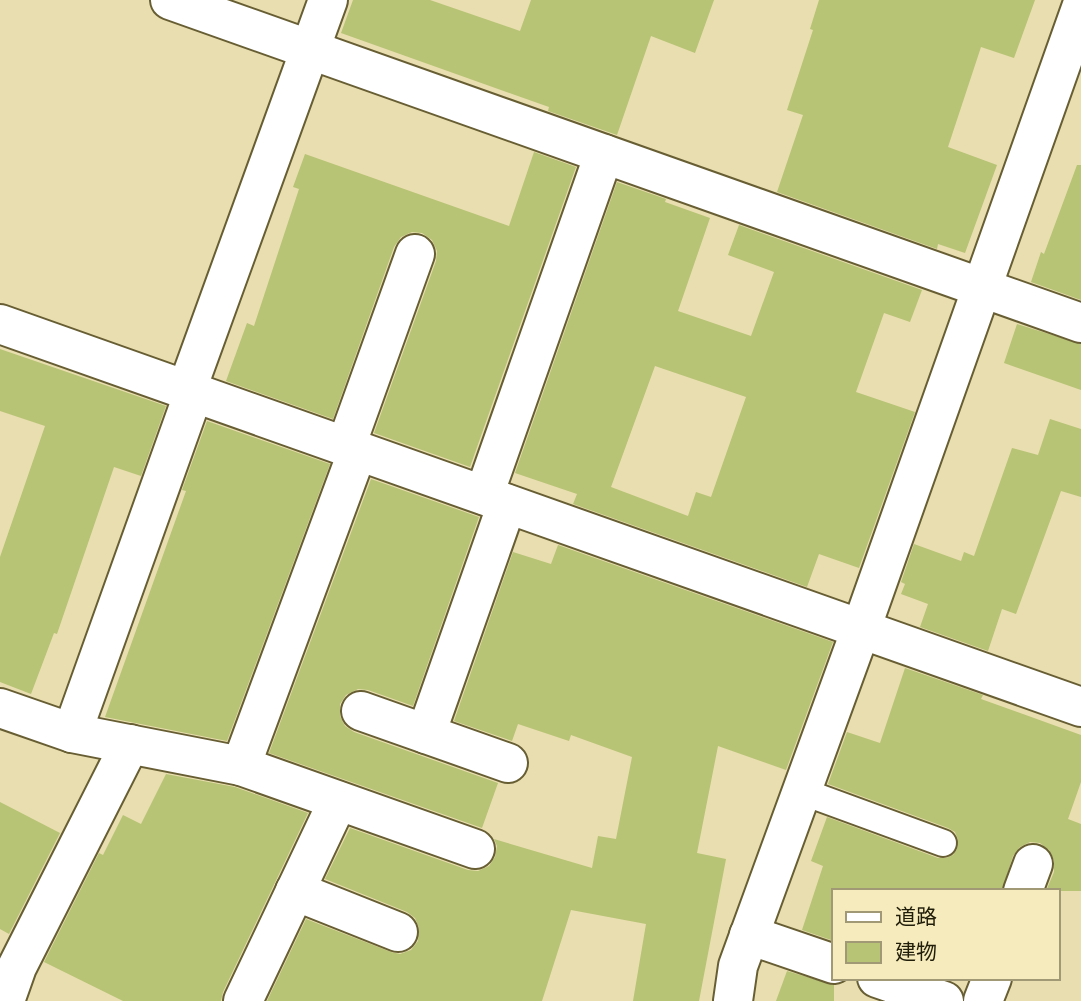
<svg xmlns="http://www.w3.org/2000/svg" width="1081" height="1001" viewBox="0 0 1081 1001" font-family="'Public Sans','Noto Sans JP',sans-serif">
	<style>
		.building { fill: #b7c375; fill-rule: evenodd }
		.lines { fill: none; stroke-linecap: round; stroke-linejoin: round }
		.service-casing { stroke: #685e34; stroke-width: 30 }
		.minor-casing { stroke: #685e34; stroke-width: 42 }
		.service { stroke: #fff; stroke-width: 26 }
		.minor { stroke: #fff; stroke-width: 38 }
	</style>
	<rect width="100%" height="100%" fill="#e9deaf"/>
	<g class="building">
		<polygon points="353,0 430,0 520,31 531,0 714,0 695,53 651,36 617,135 548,111 549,107 341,33"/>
		<polygon points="819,0 1035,0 1014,58 981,47 948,147 997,165 965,253 938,244 937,249 777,192 803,115 787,110 813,30 810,29"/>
		<polygon points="534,152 576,167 470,467 374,433 436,261 437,251 432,240 422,233 412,232 401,237 394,247 333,419 226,381 247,323 254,326 299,189 293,187 305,154 509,226"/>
		<polygon points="1077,165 1081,165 1081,300 1031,282 1041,252 1044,254"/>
		<path d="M617,182L666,199L665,202L710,218L678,311L751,336L774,272L728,255L739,225L922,290L910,322L884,313L856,392L915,412L859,568L819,554L807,587L573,504L577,494L515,473ZM655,366L746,397L711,497L696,492L688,516L611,487Z"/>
		<polygon points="1017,324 1081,344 1081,390 1004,363"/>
		<polygon points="0,349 166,406 141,476 114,467 57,634 54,633 31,694 0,682 0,557 45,426 0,411"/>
		<polygon points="1050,419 1081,429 1081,497 1061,491 1016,614 1002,609 988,651 920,627 928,604 901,594 905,584 901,582 914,544 961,561 964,552 974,556 1012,448 1038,455"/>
		<polygon points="207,421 330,464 227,741 105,717 186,491 182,490"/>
		<polygon points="371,479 479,517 413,706 368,690 358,689 346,695 340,704 340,716 345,726 354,732 498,783 482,828 269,753"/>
		<polygon points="558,545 833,642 786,770 718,746 697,853 726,859 699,1001 633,1001 646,924 571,910 542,1001 267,1001 306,919 391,952 400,954 411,950 418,941 419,928 415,918 407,912 325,879 350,828 468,870 478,871 489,866 495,857 497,846 494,839 592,868 598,836 616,839 632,757 571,735 569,741 518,724 512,741 454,721 513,552 551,564"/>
		<polygon points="905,668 983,695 981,699 1081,735 1081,782 1068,819 1081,824 1081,891 1046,891 1054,872 1054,860 1049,850 1040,843 1030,842 1020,847 1013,856 1002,891 834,891 834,941 802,930 823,866 811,861 827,817 938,858 946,858 953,855 957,849 958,840 955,832 948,828 828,784 847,732 880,743"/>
		<polygon points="166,774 235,787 308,813 223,992 221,1001 123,1001 44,962 99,853 103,855 123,815 141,824"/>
		<polygon points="0,802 60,833 9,934 0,929"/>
		<polygon points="787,971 834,985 834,1001 776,1001"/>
	</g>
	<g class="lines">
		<g class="service-casing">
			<polyline id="service" points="801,791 943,843"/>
		</g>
		<g class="minor-casing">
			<g id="minor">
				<polyline points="170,0 1081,323"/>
				<polyline points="0,324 1081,707"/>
				<polyline points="187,389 328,0"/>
				<polyline points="346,446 415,254"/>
				<polyline points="484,495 604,154"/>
				<polyline points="0,708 72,733 241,766 358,450"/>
				<polyline points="361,711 508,763"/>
				<polyline points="72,733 194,392"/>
				<polyline points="426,734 507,504"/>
				<polyline points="241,766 475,849"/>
				<polyline points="295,891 398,932"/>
				<polyline points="1023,891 1033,864"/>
				<polyline points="749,935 834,964"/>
				<polyline points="877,978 944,1001"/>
				<polyline points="5,1001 17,967 130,744"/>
				<polyline points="243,1001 338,801"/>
				<polyline points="733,1001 738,966 861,629 1081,8"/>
				<polyline points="983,1001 992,978"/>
			</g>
		</g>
		<use href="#service" class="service"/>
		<use href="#minor" class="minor"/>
	</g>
	<rect x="832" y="889" width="228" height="91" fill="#f6ebbc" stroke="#a19975" stroke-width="2"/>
	<rect x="846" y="912" width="35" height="10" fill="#ffffff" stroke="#a19975" stroke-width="2"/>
	<text x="895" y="924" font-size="21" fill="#211d0b">道路</text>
	<rect x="846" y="942" width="35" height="21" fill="#b7c375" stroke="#a19975" stroke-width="2"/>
	<text x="895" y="959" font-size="21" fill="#211d0b">建物</text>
</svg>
